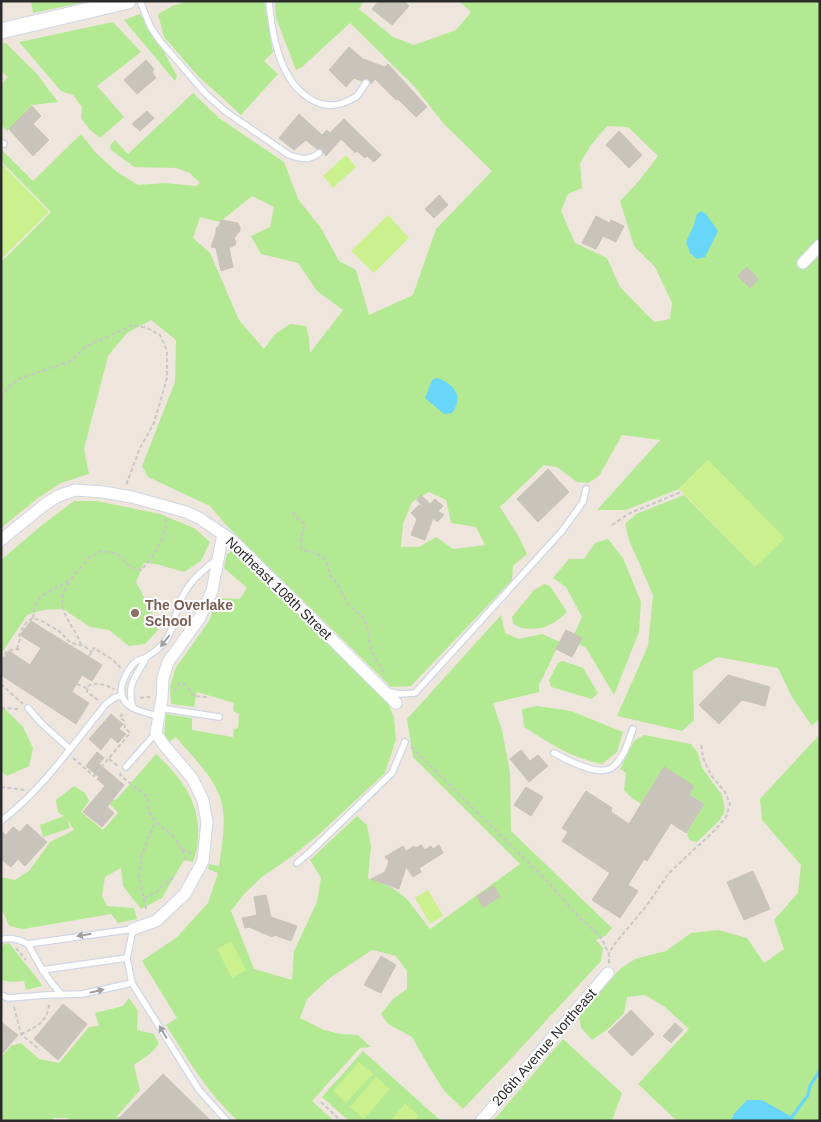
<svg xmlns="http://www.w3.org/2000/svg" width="821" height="1122" viewBox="0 0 821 1122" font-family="Helvetica,sans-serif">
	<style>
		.green { fill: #b4e994; fill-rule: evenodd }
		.pitch { fill: #cbf18f }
		.water { fill: #67d6f8 }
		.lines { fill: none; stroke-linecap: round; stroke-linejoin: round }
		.stream { stroke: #67d6f8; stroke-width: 3 }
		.building { fill: #c9c4bb; stroke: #cac2b5 }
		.lane-casing { stroke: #d1d6e5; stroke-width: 8 }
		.street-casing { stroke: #d1d6e5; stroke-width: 13 }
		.secondary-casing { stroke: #d1d6e5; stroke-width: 17 }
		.path { stroke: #c8c8c8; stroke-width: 2; stroke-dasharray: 4 2.5; stroke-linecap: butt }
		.lane { stroke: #fff; stroke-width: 5.5 }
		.street { stroke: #fff; stroke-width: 11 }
		.secondary { stroke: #fff; stroke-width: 15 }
		.oneway { fill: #a0a0a0 }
		.education-dot { fill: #8d6e63; stroke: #fff; stroke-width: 2 }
		.labels { text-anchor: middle; stroke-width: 4; stroke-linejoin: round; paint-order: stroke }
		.street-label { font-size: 14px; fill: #2b2b2b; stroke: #fff }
		.education-label { font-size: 14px; font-weight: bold; fill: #785e54; stroke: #fff; text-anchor: start }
	</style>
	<rect width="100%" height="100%" fill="#eee6dc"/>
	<g class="green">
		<polygon points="31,1 90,1 33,13"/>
		<polygon points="189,1 264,1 273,52 264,61 278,74 241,115 198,76 164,37 158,14 172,6"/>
		<path d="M275,1H364L359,9L393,37L414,45L456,30L471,12L459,1H820V718L812,726L792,697L778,668L718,657L693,671L694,720L682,731L617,716L648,646L653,595L629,540L625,524L636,514L684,495L755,567L708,460L679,489L626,510H597L660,440L622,435L599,476L588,483L577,482L557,467L544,465L500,507L519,537L527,554L513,566L512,580L411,686L391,687L226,525L210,506L148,477L142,466L175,382L176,340L151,320L127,333L108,356L84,449L89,474L61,483L38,498L1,528V262L51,212L1,161V149L33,181L81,134L96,153L117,172L138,185L165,183L196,186L200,183L190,173L176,168L134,167L111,150L110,145L115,140L128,154L193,93L219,118L284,162L298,199L321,228L339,261L356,270L369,315L413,295L436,229L492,171L443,123L414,86L350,23L302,67L296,70L276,18ZM607,126L628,127L658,156L639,181L620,201L634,246L655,267L672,303L670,319L654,322L620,287L607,258L575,243L561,211L568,194L582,188L580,163L591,145ZM252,196L274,207L270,227L251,236L261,254L298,263L317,291L343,310L310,353L309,337L306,326L290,324L274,335L264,349L239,320L210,253L193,238L200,217L220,222ZM429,492L446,500L451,523L476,527L485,545L453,549L436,537L419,547H401L403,524L412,502Z"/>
		<polygon points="140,14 164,52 177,76 175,81 124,20"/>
		<polygon points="113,22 141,52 97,86 124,117 100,138 89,129 81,118 82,107 73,95 61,91 19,42"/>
		<polygon points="6,43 37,74 58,102 32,105 7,131 1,125 1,85 8,77 1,71 1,44"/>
		<polygon points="74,501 97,501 160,514 194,528 210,542 201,561 184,572 156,564 144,563 136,582 152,612 158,630 145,644 129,646 109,630 90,627 63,609 43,610 27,615 1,654 1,560 41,526"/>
		<polygon points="608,539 623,558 641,602 639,632 614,695 586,648 579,644 582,638 574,634 582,617 566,587 553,578 569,559 584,559 595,543"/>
		<path d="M233,550L250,564L386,699L394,717L396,740L385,773L317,836L291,857L263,876L244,894L231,911L254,969L292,980L294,951L317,902L321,878L310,860L357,816L367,825L371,846L368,878L393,888L407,899L430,929L520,864L413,757L407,719L501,615L505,633L519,639L542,634L560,642L539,685V692L493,703L502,730L510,772L511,831L612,928L605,936L596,940L603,948L601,961L508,1062L463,1109L445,1092L429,1067L412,1037L388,1024L381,1014L393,999L407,989V971L396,956L372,950L331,977L307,999L300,1018L324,1030L340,1034L358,1035L371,1047L360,1048L312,1101L334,1121H238C206,1091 189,1061 166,1025L177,1018L142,961L177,937L208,903L218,873L208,869L209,864L219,866C222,847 226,822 222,804C216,778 192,757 176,737L167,744L164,735L166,714L192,718V730L233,737L234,729L238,728L239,714L233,711L234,703L197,692L194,707L171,704L170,687L175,669L209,621L218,598L240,599L247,588L224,568L227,554Z"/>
		<path d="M544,584L550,586L567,612C553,627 531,635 513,624L512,617L534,590Z"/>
		<polygon points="563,661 583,668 598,693 592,699 551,687 549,680 558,663"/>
		<polygon points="1,705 23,727 33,748 29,766 7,776 1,771"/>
		<path d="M537,706L571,711L623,732L617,752L602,764C572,758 550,744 524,727L522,709Z"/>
		<path d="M820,734V1121H795C783,1106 751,1113 734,1114L730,1121H677L638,1084L689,1029L665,1007L645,995L627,997L624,1013L608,1029L592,1040L581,1028L579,1015L620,969L635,959L666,951L691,933L718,930L747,938L764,963L784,949L774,920L798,893L801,865L762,820L760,799Z"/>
		<polygon points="644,735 691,744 698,753 702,768 722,795 725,810 720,820 697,842 689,840 687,833 704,804 689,794 694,786 664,767 641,804 632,798 624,790 626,773 620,769 634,741"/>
		<path d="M156,754C181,777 201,803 198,839C198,847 195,855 193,862L184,860L162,898L141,909L123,886L121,868L105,877L102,896L107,906L134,908L137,919L118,923L111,914L23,929L9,926L1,907V877L15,880L29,871L50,842L74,830L67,819L70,828L43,837L40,825L64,816L58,812L56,800L74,786L85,793L89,801L81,812L103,830L118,813L109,803L112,800L117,799Z"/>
		<polygon points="9,943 39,981 42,986 26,990 24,981 10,982 1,980 1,947 4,944"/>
		<polygon points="129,998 138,1011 137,1030 154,1034 159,1044 150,1054 134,1065 140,1090 117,1116 122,1121 70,1121 67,1118 53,1118 53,1121 1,1121 1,1057 11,1046 21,1043 39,1059 59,1063 89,1027 99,1026 95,1013 123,1006"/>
		<polygon points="563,1039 622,1093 612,1121 493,1121"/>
		<polygon points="363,1051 441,1121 349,1121 322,1097"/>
	</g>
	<g class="pitch">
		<polygon points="346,155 356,167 333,188 323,176"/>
		<polygon points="1,163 49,212 1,259"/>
		<polygon points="388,215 409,238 374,273 351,251"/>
		<polygon points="708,460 785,538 755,567 679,489"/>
		<polygon points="428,890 443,916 430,924 415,898"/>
		<polygon points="231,941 246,970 232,978 217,949"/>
		<polygon points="359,1062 373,1074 346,1103 333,1091"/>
		<polygon points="376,1077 390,1089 364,1119 350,1107"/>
		<polygon points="405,1104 419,1116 414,1121 390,1121"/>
	</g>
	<g class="water">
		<polygon points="701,211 706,214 718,231 705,257 697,259 690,253 686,242 693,227 697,214"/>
		<path d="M437,378C455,385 464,396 452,413L444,414L425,398L432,380Z"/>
		<polygon points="747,1100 762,1100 792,1117 795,1121 730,1121 734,1114"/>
	</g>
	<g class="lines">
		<polyline class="stream" points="792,1117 808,1095 810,1086 820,1070"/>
	</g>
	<g class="building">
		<polygon points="379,1 404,1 409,6 392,25 372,9"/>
		<polygon points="349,47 363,59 385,67 388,64 427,107 416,117 398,99 396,100 375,79 371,84 370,81 367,78 362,81 354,78 346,87 329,70"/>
		<polygon points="146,60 154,69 152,72 156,78 137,94 124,80"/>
		<polygon points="32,106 41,116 33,124 49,140 33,156 9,129"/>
		<polygon points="147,111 154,118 140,131 132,124"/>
		<polygon points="299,114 322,135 327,130 330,133 344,119 381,155 374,162 367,156 365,158 357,151 355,153 341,139 326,156 321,149 317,149 306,140 294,150 279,138"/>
		<polygon points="619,131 642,155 629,168 606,145"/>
		<polygon points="439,195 448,205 434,218 425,209"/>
		<polygon points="596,216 609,223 611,220 624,226 616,242 603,236 596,249 582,243"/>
		<polygon points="221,220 238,223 240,227 240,231 234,238 236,242 235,245 229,248 233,267 221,271 216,248 211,247 216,233 216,228 219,226"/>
		<polygon points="747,267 758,279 750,288 738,276"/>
		<polygon points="548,469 569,492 538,522 517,499"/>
		<polygon points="421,495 430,504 435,499 443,506 438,511 444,515 437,522 433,518 425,540 411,535 417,519 411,513 419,505 424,508 417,500"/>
		<polygon points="31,621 102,665 92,681 82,675 72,692 89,703 76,724 1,675 1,662 9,651 30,665 41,648 20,635"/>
		<polygon points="566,630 582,638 572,657 556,649"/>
		<polygon points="728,675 770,687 765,706 742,700 719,724 699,705"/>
		<polygon points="111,714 123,724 119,729 126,734 118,743 111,737 101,750 89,739"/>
		<polygon points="521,750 530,761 538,755 548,766 529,782 510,759"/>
		<polygon points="97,752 104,758 99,764 124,785 107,807 114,813 102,827 83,812 105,786 97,779 99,777 86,766"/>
		<polygon points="664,767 694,786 689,795 704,804 686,833 671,823 647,861 644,859 628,885 638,891 620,918 592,900 610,873 562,841 568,832 562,828 586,791 612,808 611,812 629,824"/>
		<polygon points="526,787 543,797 531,816 514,805"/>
		<polygon points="27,824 47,842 25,866 18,859 11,867 1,859 1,831 6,835 13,827 20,832"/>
		<polygon points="421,845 425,850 431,846 433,849 439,845 443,853 419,868 421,872 413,877 406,867 399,889 371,879 385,872 389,861 385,857 403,846 406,851 414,846 416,848"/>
		<polygon points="753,871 770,909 744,920 727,882"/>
		<polygon points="494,886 500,897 483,907 477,896"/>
		<polygon points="266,895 271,917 297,926 291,941 275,935 272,937 249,927 245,928 242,918 257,915 254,897"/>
		<polygon points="381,956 396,965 381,993 364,985"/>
		<polygon points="63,1004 87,1024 58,1060 34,1039"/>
		<polygon points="631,1010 654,1034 632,1056 608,1032"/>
		<polygon points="1,1022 18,1035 1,1055"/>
		<polygon points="675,1023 683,1030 671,1043 663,1036"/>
		<polygon points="163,1074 211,1121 116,1121"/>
	</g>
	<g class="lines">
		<g class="lane-casing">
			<g id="lane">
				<path d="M140,1L150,26L160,41L206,94L225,111L289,155C301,159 309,161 319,153"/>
				<path d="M269,1C271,23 275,50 285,70C295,91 318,112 343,103C348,101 353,99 357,96C360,92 363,87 366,83"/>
				<polyline points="1,142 4,144"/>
				<polyline points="387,691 398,694 415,693 562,531 583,502 586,489"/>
				<polyline points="28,708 42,724 70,749"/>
				<path d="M133,708C126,683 136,678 146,658"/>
				<polyline points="160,708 219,717"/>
				<path d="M159,716C139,712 113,706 124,679C127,672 131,665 137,661C140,659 145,659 148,656C156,651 165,644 169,635C173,627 175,618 177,610C185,585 197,575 216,560"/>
				<path d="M554,753C567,760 600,778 613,767C624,758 628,742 633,729"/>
				<polyline points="126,767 156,733"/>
				<path d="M1,821C43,789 73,744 106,704L114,698L122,695"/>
				<polyline points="297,863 310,852 392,773 405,742"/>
				<path d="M1,940C10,936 20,940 28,944L133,929L127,958L132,983L199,1090L227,1121"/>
				<path d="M28,944C37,962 47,979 61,994"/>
				<polyline points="42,970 127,958"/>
				<polyline points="1,995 8,998 46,995 82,994 132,983"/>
			</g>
		</g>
		<g class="street-casing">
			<g id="street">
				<polyline points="803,263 820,245"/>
				<polyline points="1,540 44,505 58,496 75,490 103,492 132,497 186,512 199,518 233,541 396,703"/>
				<polyline points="133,929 156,921 185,894 203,861 207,822 203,800 192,778 164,745 156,733 162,698 163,678 168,662 199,619 206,605 212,591 223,534"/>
				<polyline points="481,1121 608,973"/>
			</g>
		</g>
		<g class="secondary-casing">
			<polyline id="secondary" points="1,31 128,1"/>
		</g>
		<g class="path">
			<polyline points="1,398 7,388 21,378 71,361 85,347 133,325 147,328 160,335 167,351 167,378 154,423 140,448 126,485"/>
			<path d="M292,512L305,525C293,563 308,543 324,559C329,564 328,571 331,577C332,579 335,580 336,582C341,590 344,599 350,606C355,610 360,614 364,619C369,628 368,636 370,645C372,656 381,666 386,676"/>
			<polyline points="612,525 628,514 681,492"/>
			<path d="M69,582C51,609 73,621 81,645"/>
			<path d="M33,618L35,604L40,597L70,580L90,557L102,551L116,553L130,567L141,570C154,557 167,536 166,517"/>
			<polyline points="17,649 20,639 19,635 26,623 33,618 42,621 59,631 71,643 84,646 92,652"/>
			<polyline points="89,656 94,648 113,660 121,668"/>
			<polyline points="1,660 7,651 17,649 21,650"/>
			<polyline points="1,684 23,704"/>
			<polyline points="77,684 88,689"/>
			<polyline points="174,691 180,683 185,684 194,696 207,697"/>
			<polyline points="140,698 150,697"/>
			<path d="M98,700L87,692L88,686C98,681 105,685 114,689"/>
			<polyline points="1,708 19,709"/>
			<polyline points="411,747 544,878 579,917 600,936 609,954"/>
			<polyline points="73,758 94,776 130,733 125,728 124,721 120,717 124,712"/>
			<polyline points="109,759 118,766"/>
			<polyline points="121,773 120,775 147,797 149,812 155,821 172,835 182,849 186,861"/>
			<polyline points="1,787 25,790"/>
			<polyline points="182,849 193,854"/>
			<polyline points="144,898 155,893 171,878 175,880"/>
			<polyline points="146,909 139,877 141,857 155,822"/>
			<polyline points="16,948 26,960"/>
			<polyline points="609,963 609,954 613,946 647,905 669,873 715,830 726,817 730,804 725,792 711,775 703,758 701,743"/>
			<polyline points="14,1007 21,1034 40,1050"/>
			<path d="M21,1034C36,1028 48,1021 49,1004"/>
			<polyline points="321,1102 341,1121"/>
		</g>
		<use href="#lane" class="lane"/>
		<use href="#street" class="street"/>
		<use href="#secondary" class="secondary"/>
	</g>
	<defs><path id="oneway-solid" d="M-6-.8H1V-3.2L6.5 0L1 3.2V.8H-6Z" transform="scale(1.25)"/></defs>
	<g class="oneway">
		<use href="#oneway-solid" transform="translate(165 641) rotate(128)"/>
		<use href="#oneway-solid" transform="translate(84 935) rotate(171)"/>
		<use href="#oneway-solid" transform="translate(97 991) rotate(-13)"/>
		<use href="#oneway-solid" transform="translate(163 1032) rotate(-121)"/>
	</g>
	<circle class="education-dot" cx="135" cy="613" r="5"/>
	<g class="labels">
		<g class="street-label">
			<text transform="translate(279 588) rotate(44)" y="5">Northeast 108th Street</text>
			<text transform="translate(544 1047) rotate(-49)" y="5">206th Avenue Northeast</text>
		</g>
		<g class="education-label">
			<text x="145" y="610">The Overlake<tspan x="145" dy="16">School</tspan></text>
		</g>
	</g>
	<rect width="821" height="1122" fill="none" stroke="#2b2b2b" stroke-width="5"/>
</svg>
